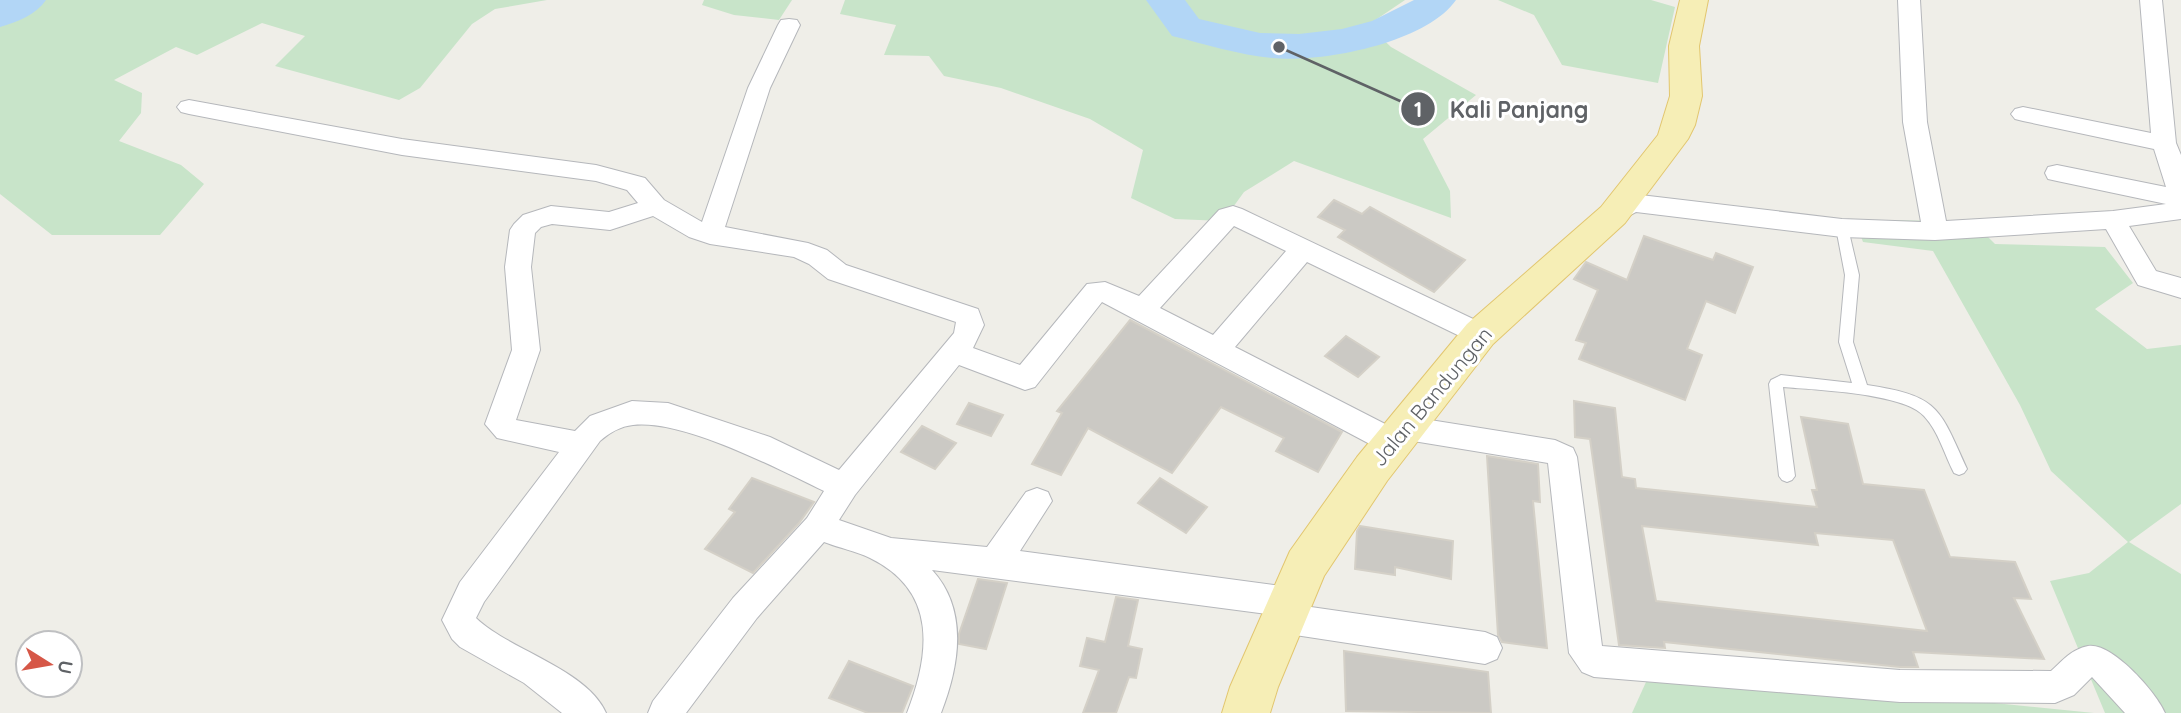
<svg xmlns="http://www.w3.org/2000/svg" width="2181" height="713" viewBox="0 0 2181 713" font-family="Quicksand,sans-serif">
	<style>
		.green { fill: #c8e4c9 }
		.lines { fill: none; stroke-linecap: round; stroke-linejoin: round }
		.river { fill: #b2d6f6; fill-rule: evenodd }
		.building { fill: #cbc9c4; stroke: #d4d0c7; stroke-width: 2; fill-rule: evenodd }
		.lane-casing { stroke: #b5b7bb; stroke-width: 2 }
		.street-casing { stroke: #b5b7bb; stroke-width: 2 }
		.primary-casing { stroke: #e2c66f; stroke-width: 2 }
		.lane { fill: #fff; fill-rule: evenodd }
		.street { fill: #fff; fill-rule: evenodd }
		.primary { fill: #f6eeb6; fill-rule: evenodd }
		.labels { text-anchor: middle; stroke-width: 6; stroke-linejoin: round; paint-order: stroke }
		.street-label { font-size: 21px; fill: #5f6266; stroke: #fff }
		.leader { fill: none; stroke: #5f6266; stroke-width: 2.5 }
		.callout-dot { fill: #5f6266; stroke: #fff; stroke-width: 2.5 }
		.mark-label { font-size: 21px; text-anchor: middle; font-weight: bold; fill: #fff }
		.callout-label { font-size: 23px; text-anchor: middle; font-weight: bold; fill: #5f6266; stroke: #fff; stroke-width: 6; stroke-linejoin: round; paint-order: stroke }
	</style>
	<rect width="100%" height="100%" fill="#efeee8"/>
	<g class="green">
		<polygon points="0,0 547,0 495,9 472,24 420,88 399,100 275,66 305,36 262,23 197,55 176,47 114,80 142,93 141,113 119,141 181,165 204,184 160,235 52,235 0,194"/>
		<polygon points="704,0 792,0 779,20 734,15 702,5"/>
		<polygon points="845,0 1405,0 1368,25 1391,47 1476,95 1423,139 1450,191 1451,218 1294,161 1244,192 1223,221 1175,219 1131,198 1143,150 1090,119 1001,88 944,76 929,56 884,55 896,25 840,14"/>
		<polygon points="1498,0 1651,0 1675,7 1658,83 1562,65 1534,15"/>
		<polygon points="1855,220 1972,221 1995,244 2105,247 2133,283 2095,309 2147,349 2181,345 2181,504 2129,542 2181,574 2181,713 2105,713 2050,581 2089,573 2128,542 2051,471 2020,405 1933,251 1863,242"/>
		<polygon points="1646,682 1885,692 2094,713 1632,713"/>
	</g>
	<g class="lines">
		<g class="river">
			<path d="M0,0H46C36,15 17,22 0,27Z"/>
			<path d="M1146,0H1185L1199,19L1260,33L1299,34L1342,29L1372,21L1414,0H1456C1426,43 1322,63 1272,58C1239,55 1205,44 1172,36Z"/>
		</g>
	</g>
	<g class="building">
		<polygon points="1334,200 1362,214 1370,207 1465,260 1434,292 1338,237 1345,230 1318,217"/>
		<polygon points="1644,236 1713,260 1716,253 1753,267 1735,313 1706,301 1687,349 1702,355 1685,400 1579,359 1586,343 1576,340 1598,290 1574,279 1586,262 1627,280"/>
		<polygon points="1130,320 1342,432 1318,472 1276,451 1284,438 1221,407 1172,473 1088,428 1061,475 1032,464 1062,413 1057,411"/>
		<polygon points="1346,336 1379,357 1358,377 1325,356"/>
		<path d="M1574,401L1615,408L1622,477L1635,479L1636,488L1817,507L1812,490H1817L1801,417L1848,424L1863,484L1924,490L1950,557L2015,562L2031,599L2014,598L2044,659L1913,652L1918,667H1900L1664,642L1665,648L1619,645L1590,439L1575,437ZM1642,526L1818,545L1815,533L1893,540L1927,631L1656,601Z"/>
		<polygon points="969,403 1003,415 991,436 957,424"/>
		<polygon points="922,426 956,443 935,469 901,452"/>
		<polygon points="1487,456 1538,464 1540,502 1533,501 1547,648 1502,642 1498,635"/>
		<polygon points="752,478 814,502 799,523 753,573 705,549 735,512 729,509"/>
		<polygon points="1160,478 1207,507 1186,533 1138,503"/>
		<polygon points="1360,526 1453,541 1451,579 1395,567 1395,575 1355,569 1357,531"/>
		<polygon points="978,579 1007,583 986,649 959,644 959,634"/>
		<polygon points="1116,597 1138,600 1128,646 1142,649 1136,678 1129,677 1116,713 1083,713 1099,670 1080,666 1087,638 1105,642"/>
		<polygon points="1344,651 1488,672 1491,713 1346,711"/>
		<polygon points="849,661 913,686 902,713 868,713 829,698"/>
	</g>
	<g class="lines">
		<g class="lane-casing">
			<path id="lane" d="M1842,224L1848,228L1859,275L1853,342L1867,385C1939,396 1939,407 1967,469L1964,473L1959,475L1954,473C1944,454 1939,432 1924,416C1904,393 1815,390 1783,387L1795,476L1792,480L1787,482L1782,480L1779,476L1769,384L1771,380L1781,375L1852,383L1839,342L1845,275L1836,228Z"/>
		</g>
		<g class="street-casing">
			<g id="street">
				<polygon points="1898,0 1920,0 1927,122 1946,221 2113,211 2166,204 2057,181 2048,179 2045,173 2048,167 2057,165 2166,187 2154,149 2023,121 2015,119 2011,114 2015,109 2023,107 2151,133 2140,0 2162,0 2176,143 2181,155 2181,219 2129,226 2156,271 2181,278 2181,298 2138,285 2106,229 1935,240 1842,237 1636,212 1613,224 1604,221 1600,215 1604,209 1632,194 1842,219 1921,222 1903,122"/>
				<path d="M789,19L797,20L800,25L770,88L725,227L808,243L827,250L846,265L978,309L984,325L973,348L1020,365L1087,284L1105,282L1139,296L1219,210L1233,206L1242,209L1490,327L1494,334L1490,341L1480,344L1470,341L1307,262L1235,347L1391,427L1395,420L1405,416L1555,440L1573,448L1577,457L1602,646L1900,670L2051,671C2063,660 2072,649 2088,646C2112,642 2157,693 2165,713H2125L2092,677L2074,695L2055,703L1900,702L1594,677L1582,672L1569,653L1548,463L1407,440L1403,451L1393,454L1383,451L1102,302L1035,387L1025,390L959,365L855,495L839,520L891,538L987,547L1026,492L1037,488L1048,492L1052,501L1020,551L1289,587L1301,592L1305,602L1304,606L1485,632L1497,637L1502,648L1497,659L1485,664L1282,633L1270,629L1265,618L1267,614L932,570C969,610 959,667 941,713H907C930,654 938,591 870,558C856,551 839,548 824,542L757,618L686,713H648L653,701L733,598L807,518L824,491C778,469 683,419 633,425C621,426 609,433 600,441L484,602L476,618C509,650 587,669 606,713H562L524,683L460,647L452,639L442,620L460,582L559,452L497,438L485,424L512,350L505,267L510,230L514,224L523,215L551,206L609,212L638,203L627,190L596,181L402,155L189,114L181,112L177,107L181,102L189,100L402,139L596,165L645,178L664,200L702,222L748,88L778,25L781,20ZM653,216L689,237L710,244L794,257L809,264L828,279L956,322L954,333L839,470L770,437L668,403L632,401L590,416L575,431L516,420L540,350L531,267L535,233L541,227L552,224L610,230ZM1234,226L1286,251L1213,335L1160,308Z"/>
			</g>
		</g>
		<g class="primary-casing">
			<polygon id="primary" points="1680,0 1708,0 1699,46 1702,96 1695,125 1688,139 1625,223 1493,344 1387,481 1324,576 1278,687 1270,713 1222,713 1230,687 1290,551 1357,457 1467,324 1601,207 1658,135 1670,96 1669,46"/>
		</g>
		<use href="#lane" class="lane"/>
		<use href="#street" class="street"/>
		<use href="#primary" class="primary"/>
	</g>
	<g class="labels">
		<g class="street-label">
			<text transform="translate(1432 397) rotate(-50)" y="7">Jalan Bandungan</text>
		</g>
	</g>
	<path class="leader" d="M1279 47L1418 109"/>
	<g class="callout-dot">
		<circle cx="1279" cy="47" r="7"/>
		<circle cx="1418" cy="109" r="18"/>
	</g>
	<g class="mark-label">
		<text x="1418" y="117">1</text>
	</g>
	<g class="callout-label">
		<text x="1519" y="118">Kali Panjang</text>
	</g>
	<g transform="translate(49 664) rotate(101)"><circle r="33" fill="#ffffff" stroke="#bfc0c2" stroke-width="2"/>
	<path d="M0-5L12 26L0 18L-12 26Z" fill="#d65747"/>
	<text y="-10" font-size="19" font-weight="bold" text-anchor="middle" fill="#5f6266">U</text>
	</g>
</svg>
